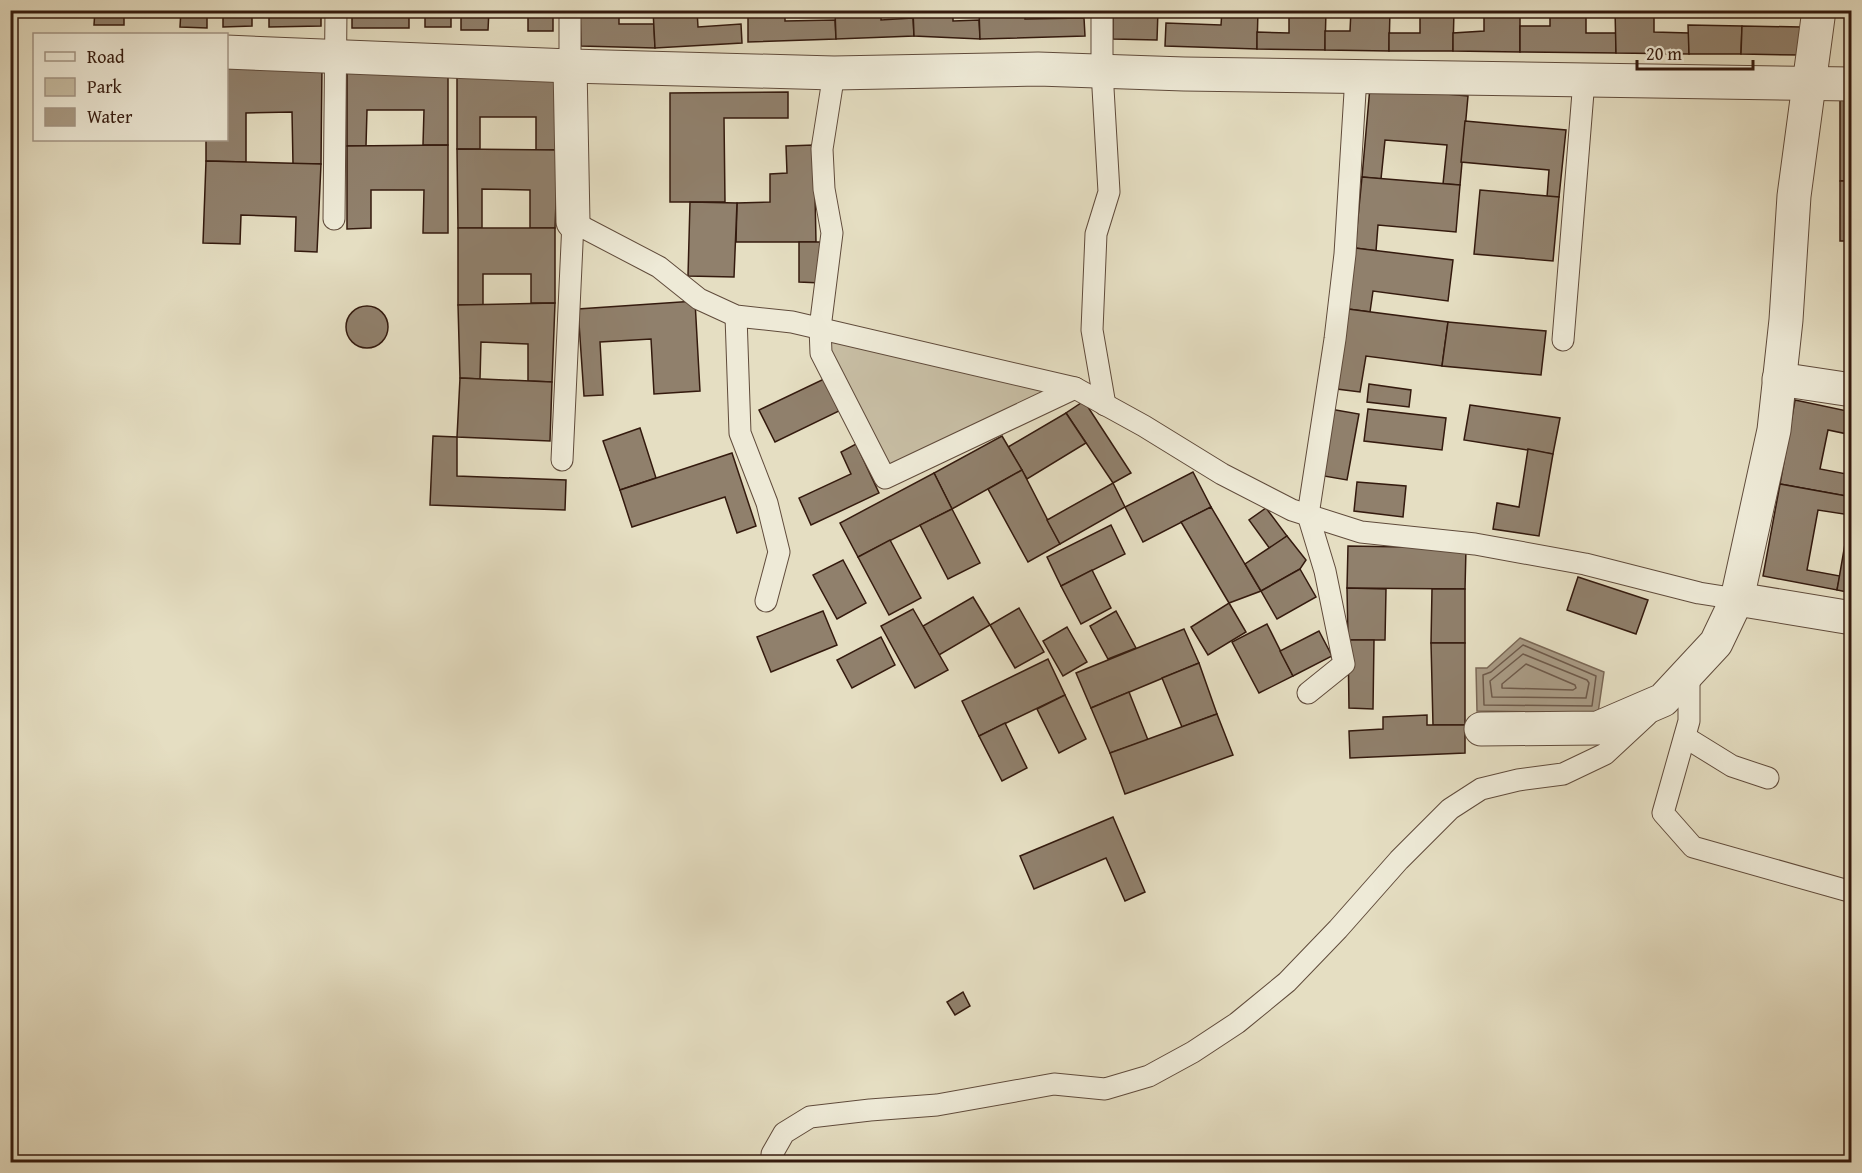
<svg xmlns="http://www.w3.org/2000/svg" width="1862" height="1173" viewBox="0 0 1862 1173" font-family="'Gentium Book Plus',serif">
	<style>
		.green { fill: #c7bda3; stroke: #7e6c58; stroke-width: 1.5 }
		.water { fill: #a99b85; stroke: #7a6755; stroke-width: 1.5 }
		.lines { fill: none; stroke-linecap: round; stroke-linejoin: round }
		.shore { stroke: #6e5a4a; stroke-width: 1.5 }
		.building { fill: #90806c; stroke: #341a0e; stroke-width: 1.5 }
		.lane-casing { stroke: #604b3b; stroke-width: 23 }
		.street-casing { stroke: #604b3b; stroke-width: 35 }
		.lane { stroke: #eeead7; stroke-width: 21 }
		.street { stroke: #eeead7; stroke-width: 33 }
	</style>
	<rect width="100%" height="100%" fill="#e5dec2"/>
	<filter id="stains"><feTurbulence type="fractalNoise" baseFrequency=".00333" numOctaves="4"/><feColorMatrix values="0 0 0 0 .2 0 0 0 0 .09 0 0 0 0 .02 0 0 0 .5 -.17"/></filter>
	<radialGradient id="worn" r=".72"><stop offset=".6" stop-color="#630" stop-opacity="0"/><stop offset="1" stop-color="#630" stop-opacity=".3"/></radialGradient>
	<polygon class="green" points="820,328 1075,388 885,478"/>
	<polygon class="water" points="1520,638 1604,672 1598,713 1477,711 1476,668 1487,668"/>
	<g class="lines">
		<g class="shore">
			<polygon points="1523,645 1596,676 1592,706 1484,705 1483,675 1491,672"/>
			<polygon points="1523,654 1587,680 1589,683 1586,698 1492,697 1490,681"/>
			<polygon points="1526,664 1575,685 1576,688 1573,690 1502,688 1502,684"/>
		</g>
	</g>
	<g class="building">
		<polygon points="95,10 124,10 124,25 94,25"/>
		<polygon points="181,10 207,10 207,28 180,27"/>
		<polygon points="223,10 252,10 252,26 223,27"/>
		<polygon points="269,10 321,10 321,26 269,27"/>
		<rect x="352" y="10" width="57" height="18"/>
		<rect x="425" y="10" width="26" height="17"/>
		<polygon points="461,10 489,10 488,30 461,30"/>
		<rect x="528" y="10" width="25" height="21"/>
		<polygon points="580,10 619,10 619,24 654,24 655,48 581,46"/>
		<polygon points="653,10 697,10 698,27 741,24 742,43 655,48"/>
		<polygon points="748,10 785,10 785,21 835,20 836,39 748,42"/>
		<polygon points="835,10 881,10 881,20 913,18 914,36 836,39"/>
		<polygon points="913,10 953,10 953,21 979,20 980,39 914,36"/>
		<polygon points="979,10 1025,10 1025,19 1084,18 1085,36 980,39"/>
		<polygon points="1113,10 1158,10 1157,40 1113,39"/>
		<polygon points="1222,10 1258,10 1257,49 1165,46 1166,23 1221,25"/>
		<polygon points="1289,10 1326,10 1325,50 1257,49 1257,32 1289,33"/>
		<polygon points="1351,10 1390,10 1389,51 1325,50 1325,31 1350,31"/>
		<polygon points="1420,10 1454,10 1453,51 1389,51 1389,33 1420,33"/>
		<polygon points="1484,10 1520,10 1520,52 1453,51 1453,33 1484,31"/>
		<polygon points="1550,10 1586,10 1586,33 1616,33 1616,53 1520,52 1520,26 1550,26"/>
		<polygon points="1615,10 1654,10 1654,32 1689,33 1689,54 1616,53"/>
		<polygon points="1849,10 1852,10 1852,59 1847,59"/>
		<polygon points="1688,25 1742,26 1741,54 1689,54"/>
		<polygon points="1742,26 1801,27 1800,55 1741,54"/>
		<polygon points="322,65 321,164 293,164 292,112 246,113 246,162 206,161 206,140 226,140 226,66"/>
		<polygon points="347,69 448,70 448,145 423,145 424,110 367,110 366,146 347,146"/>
		<polygon points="457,72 558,73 558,150 536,150 536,117 480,117 480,149 457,149"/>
		<polygon points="1370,87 1468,96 1460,185 1443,184 1447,145 1385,140 1381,179 1362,177"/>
		<polygon points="788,92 788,118 724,118 725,202 670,202 670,93"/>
		<rect x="1840" y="96" width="12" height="85"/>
		<polygon points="1465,121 1566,130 1559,197 1547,197 1549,170 1461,162"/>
		<polygon points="448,145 448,233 423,233 424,190 371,190 371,228 347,229 347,146"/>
		<polygon points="814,145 816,242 736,242 737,203 770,202 770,174 787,173 786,146"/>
		<polygon points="457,149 558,150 555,228 530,228 530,190 482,189 482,228 458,228"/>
		<polygon points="206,161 321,164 317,252 295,251 296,217 241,215 240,244 203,243"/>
		<polygon points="1362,177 1460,185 1456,232 1378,225 1376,251 1355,248"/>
		<rect x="1840" y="181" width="12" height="60"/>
		<polygon points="1480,190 1559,197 1553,261 1474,254"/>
		<polygon points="690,202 737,203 734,277 688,276"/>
		<polygon points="458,228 555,228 555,303 531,303 531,274 483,274 483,305 458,305"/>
		<polygon points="799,242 822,242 821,283 799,282"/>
		<polygon points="1355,248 1453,260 1448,301 1373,291 1370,312 1348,309"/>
		<polygon points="695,301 700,391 654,394 651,339 600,342 603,395 584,396 578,309"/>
		<polygon points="555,303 552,382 528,381 528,344 481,342 480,379 460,378 458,305"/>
		<circle cx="367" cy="327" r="21"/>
		<polygon points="1348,309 1448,322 1442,366 1366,356 1360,392 1337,389"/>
		<polygon points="1448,322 1546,331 1541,375 1442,366"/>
		<polygon points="460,378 552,382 550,441 457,437"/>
		<polygon points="824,379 839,411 775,442 759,410"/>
		<polygon points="1369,384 1411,390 1409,407 1367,402"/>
		<polygon points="1795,400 1852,412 1852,435 1828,430 1820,469 1852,475 1852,497 1780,484"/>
		<polygon points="1084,401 1131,473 1113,483 1066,413"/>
		<polygon points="1470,405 1560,418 1553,454 1464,440"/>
		<polygon points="1330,409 1359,414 1347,480 1318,475"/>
		<polygon points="1368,409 1446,418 1442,450 1364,441"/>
		<polygon points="1066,413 1086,443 1027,479 1008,447"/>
		<polygon points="640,428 656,478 620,490 603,441"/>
		<polygon points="433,436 457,437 457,476 566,480 565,510 430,505"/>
		<polygon points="1002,436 1022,470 952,509 934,473"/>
		<polygon points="856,444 879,493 811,525 799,498 851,474 841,452"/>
		<polygon points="1528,449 1553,454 1539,536 1493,529 1497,503 1519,507"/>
		<polygon points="732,453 756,526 737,533 725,497 632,527 620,490"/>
		<polygon points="1022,470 1060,544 1028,562 988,489"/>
		<polygon points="1193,472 1211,507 1143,542 1125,507"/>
		<polygon points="934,473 952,509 858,557 840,523"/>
		<polygon points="1357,482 1406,486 1403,517 1354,511"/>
		<polygon points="1113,483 1125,507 1060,544 1047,520"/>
		<polygon points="1780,484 1852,497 1850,515 1818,510 1807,570 1840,576 1837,590 1763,576"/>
		<polygon points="1211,507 1261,591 1229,603 1181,522"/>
		<polygon points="1266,508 1287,536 1270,549 1249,520"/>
		<polygon points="952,509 980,563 948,579 920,525"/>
		<polygon points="1850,515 1852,516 1852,593 1837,590"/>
		<polygon points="1111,525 1125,554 1061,586 1047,557"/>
		<polygon points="1287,536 1306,560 1300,569 1261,591 1245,564"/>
		<polygon points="890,540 921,598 889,615 858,557"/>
		<polygon points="1348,546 1466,548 1465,589 1347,588"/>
		<polygon points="843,560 866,603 837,619 813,575"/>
		<polygon points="1300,569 1316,597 1277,619 1261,591"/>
		<polygon points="1092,570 1111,608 1081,624 1061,586"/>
		<polygon points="1578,577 1648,600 1636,634 1567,610"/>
		<polygon points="1347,588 1386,589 1385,640 1348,640"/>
		<polygon points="1432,589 1465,589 1465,643 1431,643"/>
		<polygon points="973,597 990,625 939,655 923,626"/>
		<polygon points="1229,603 1246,632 1208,655 1191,627"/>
		<polygon points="1019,608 1044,652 1015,668 990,625"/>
		<polygon points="913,609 948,670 915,688 881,626"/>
		<polygon points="823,611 837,645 771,672 757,637"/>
		<polygon points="1116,611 1136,648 1108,659 1090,626"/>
		<polygon points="1267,624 1293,676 1259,693 1232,642"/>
		<polygon points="1067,627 1087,662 1063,676 1043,641"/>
		<polygon points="1184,629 1199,663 1091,708 1076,673"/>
		<polygon points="1319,631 1332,656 1293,676 1280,651"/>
		<polygon points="881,637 895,665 852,688 837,660"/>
		<polygon points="1348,640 1374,640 1373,709 1349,708"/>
		<polygon points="1431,643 1465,643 1465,725 1433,725"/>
		<polygon points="1048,659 1065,695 979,736 962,701"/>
		<polygon points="1199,663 1217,714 1182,727 1162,678"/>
		<polygon points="1129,692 1148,740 1110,753 1091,708"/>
		<polygon points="1065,695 1086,739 1059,753 1037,709"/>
		<polygon points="1217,714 1233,755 1125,794 1110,753"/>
		<polygon points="1427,715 1427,725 1465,725 1465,753 1350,758 1349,731 1383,729 1383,717"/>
		<polygon points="1005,723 1027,768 1002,781 979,736"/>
		<polygon points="1113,817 1145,892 1125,901 1106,858 1034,889 1020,856"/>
		<polygon points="963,992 970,1006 955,1015 947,1002"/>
	</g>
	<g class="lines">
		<g class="lane-casing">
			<g id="lane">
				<polyline points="570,10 570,66"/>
				<polyline points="1102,10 1102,71 1109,192 1096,234 1092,330 1105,405"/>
				<polyline points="834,73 822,149 824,189 832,233 820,328 821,353 885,478 1075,388"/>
				<polyline points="334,219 336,10"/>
				<polyline points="736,316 740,433 767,503 779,552 766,601"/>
				<polyline points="1563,340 1584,80"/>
				<polyline points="562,460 573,222 659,267 699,299 736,316 792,322 1075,388 1144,426 1222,474 1292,510 1361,532 1475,544 1585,564 1699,593 1737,599"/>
				<polyline points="1689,672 1689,721 1663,813 1693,847 1852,892"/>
				<polyline points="1308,693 1344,664 1325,571 1308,515 1335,339 1345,254 1356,76"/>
				<polyline points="1685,737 1732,766 1768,778"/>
				<polyline points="773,1162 772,1154 784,1133 810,1117 870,1110 937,1105 1054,1084 1105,1089 1149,1076 1193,1052 1237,1023 1287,982 1338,929 1399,860 1450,809 1481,789 1518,780 1563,774 1605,754 1647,715"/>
			</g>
		</g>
		<g class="street-casing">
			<g id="street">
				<polyline points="226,52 570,66 834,73 1038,69 1184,74 1852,84"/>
				<polyline points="570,66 573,222"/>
				<polyline points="1779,379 1852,390"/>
				<polyline points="1737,599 1852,618"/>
				<polyline points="1481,729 1598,728 1663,700 1716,643 1737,599 1774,430 1786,320 1794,196 1819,10"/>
			</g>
		</g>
		<use href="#lane" class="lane"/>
		<use href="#street" class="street"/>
	</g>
	<rect width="1862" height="1173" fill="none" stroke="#e5dec2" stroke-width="36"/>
	<rect x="12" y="12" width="1838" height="1149" fill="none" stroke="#341a0e" stroke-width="3"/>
	<rect x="18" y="18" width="1826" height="1137" fill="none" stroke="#341a0e" stroke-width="1.5"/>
	<rect x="33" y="33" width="195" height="108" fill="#eeead7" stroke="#a49787" stroke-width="1.5"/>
	<rect x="45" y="52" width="30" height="9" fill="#eeead7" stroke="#a49787" stroke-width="1.5"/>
	<text x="87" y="63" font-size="18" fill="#341a0e">Road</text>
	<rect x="45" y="78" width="30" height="18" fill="#c7bda3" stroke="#a49787" stroke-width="1.5"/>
	<text x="87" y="93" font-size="18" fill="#341a0e">Park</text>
	<rect x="45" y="108" width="30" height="18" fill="#a99b85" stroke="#a49787" stroke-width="1.5"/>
	<text x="87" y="123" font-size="18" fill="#341a0e">Water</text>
	<path d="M1637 60v9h116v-9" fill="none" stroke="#341a0e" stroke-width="3"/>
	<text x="1646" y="60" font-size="18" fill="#341a0e" stroke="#eeead7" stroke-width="4.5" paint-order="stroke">20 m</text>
	<rect width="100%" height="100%" filter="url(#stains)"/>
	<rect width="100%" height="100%" fill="url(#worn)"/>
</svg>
